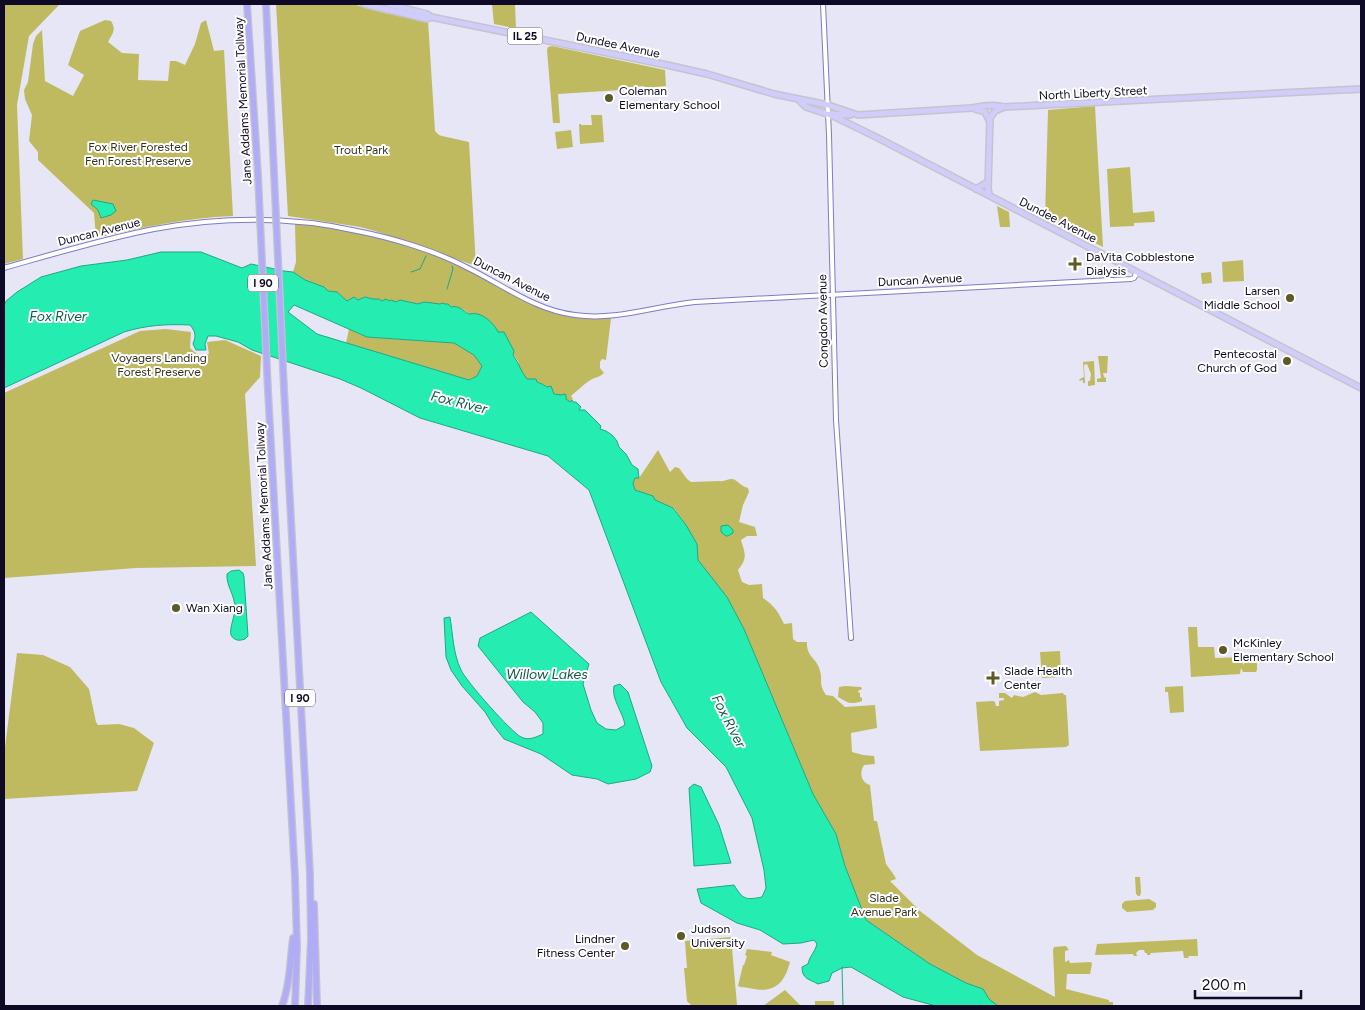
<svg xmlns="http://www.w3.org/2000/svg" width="1365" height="1010" viewBox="0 0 1365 1010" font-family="Figtree,sans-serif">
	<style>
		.green { fill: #bfba5f }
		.water { fill: #25ecb0; stroke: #1ea886; fill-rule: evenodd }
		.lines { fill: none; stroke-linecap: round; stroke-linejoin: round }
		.stream { stroke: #1ea886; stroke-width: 1 }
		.minor-casing { stroke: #807bc4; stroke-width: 6 }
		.major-casing { stroke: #c5c4cb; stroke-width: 8 }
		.highway-casing { stroke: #c5c4cb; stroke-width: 8 }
		.minor { stroke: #fff; stroke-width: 4 }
		.major { stroke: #d0cdfb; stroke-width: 5 }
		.highway { stroke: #b0acf8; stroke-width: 5.5 }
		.highway-bridge-casing { stroke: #c5c4cb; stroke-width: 8; stroke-linecap: butt }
		.highway-bridge { stroke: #b0acf8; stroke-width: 5.5 }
		.poi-dot { fill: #5d5a26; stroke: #fff; stroke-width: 2 }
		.labels { text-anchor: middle; stroke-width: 4; stroke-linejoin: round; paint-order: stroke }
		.shield { fill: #fff; stroke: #565366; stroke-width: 1 }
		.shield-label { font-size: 11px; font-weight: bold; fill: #0e0925 }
		.street-label { font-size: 12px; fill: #0e0925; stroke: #fff }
		.poi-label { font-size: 12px; fill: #0e0925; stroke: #fff; text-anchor: start }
		.park-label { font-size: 12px; fill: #35341b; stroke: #fff }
		.water-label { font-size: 14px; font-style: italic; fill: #125a42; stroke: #fff }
	</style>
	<rect width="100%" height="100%" fill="#e6e6f6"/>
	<g class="green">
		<polygon points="4,4 60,4 29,36 17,105 23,259 4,264"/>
		<polygon points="276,4 353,4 384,13 428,21 435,131 439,135 442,136 469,142 476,266 375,231 360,227 288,216"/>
		<polygon points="492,4 515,4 516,28 513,28 494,24"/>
		<path d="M105,20L111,21C117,30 112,34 108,42L122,53L139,54L138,80L168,81L170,61H176L185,65L195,44L201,23L206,20L214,51L224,50L233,216C186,218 143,227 96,238L94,213L38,160V152L29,141L32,115L25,99L24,90L28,82L33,44L36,36L42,30L45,81L73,96L84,75L68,65L80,31Z"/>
		<polygon points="552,46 665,70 666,86 645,88 644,86 621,88 621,90 558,94 560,123 553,123 547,50 548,47"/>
		<polygon points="1095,106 1096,125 1103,247 1045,218 1048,110"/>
		<polygon points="591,115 602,115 604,142 580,144 579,124 581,124 581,125 592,125"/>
		<polygon points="571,130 573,147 557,149 555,132"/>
		<polygon points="1130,167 1133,213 1154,211 1155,222 1134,223 1134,226 1110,227 1107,169"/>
		<polygon points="997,206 1009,212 1010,227 1000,227"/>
		<path d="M295,224C348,227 408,243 456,264C468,270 479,275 491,281C515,294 538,310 566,316C581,319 596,318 611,318L606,360L602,359L600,362V368L604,373C599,378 594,377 589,381C583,385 577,391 571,396L573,399L570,402C565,399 560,393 554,394C550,388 544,384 537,382L536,379H527L521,373L518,361L498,332L479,314H470L462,309L445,305L424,302L418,304L400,300L396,302L391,300L381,301L379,299H373L366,297L358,300L347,301L337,292L328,291L324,287L305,280L293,272L296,262Z"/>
		<polygon points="1243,260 1244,281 1223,282 1222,262"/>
		<polygon points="1211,272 1212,283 1202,284 1201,273"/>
		<polygon points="166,329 191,332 190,348 198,355 209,354 207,342 225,340 261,356 260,377 245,394 256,566 136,568 4,578 4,393 140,331"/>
		<polygon points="349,329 367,337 454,343 474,355 482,366 477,376 469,380 346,343"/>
		<polygon points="1098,356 1108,356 1107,373 1103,373 1104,377 1106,378 1106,382 1097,382 1097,379 1101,378"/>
		<polygon points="1094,361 1095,385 1088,386 1088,381 1090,381 1091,374 1087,364 1084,365 1085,383 1083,383 1083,380 1079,381 1080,379 1084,377 1083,362"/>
		<path d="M658,450L670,472L675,467L679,468L687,479L691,482L719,481C725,482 727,479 732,479C736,479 742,487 748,488L749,492L743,505L739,522L755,527L757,536H747L741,540C745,554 748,557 738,570L742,582L749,585L762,584L763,598C774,605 779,613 784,624L792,623L793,639L797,642H807C806,657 818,659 820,671C823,682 818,683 826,695L833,696L845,707L875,705L877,728L851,733L852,752L863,755L874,756L875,764L864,765C859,773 861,782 870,785L874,821H877L886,864L894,875L896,879L890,881L920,911L977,955L1055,997L1053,950L1054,947L1066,946L1069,950L1065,951V962L1069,960L1070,963L1091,962L1092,964L1090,974H1067L1066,989L1109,1000V1002H1113V1006H998L989,999L982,989L966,983L930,964L866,920L845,866L836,834L813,794L744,629L727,597L698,560L697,544L686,525L674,508L654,500L653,496L635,490L633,483L635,478H639Z"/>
		<polygon points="1188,627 1197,627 1198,647 1214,647 1215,658 1242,657 1243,665 1249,658 1254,658 1257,661 1257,670 1256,672 1243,672 1241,668 1240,674 1191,677"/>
		<polygon points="1060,651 1061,677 1042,678 1040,652"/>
		<polygon points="17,653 43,655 70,667 89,689 96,722 98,725 119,724 134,728 154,743 137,791 4,799 4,747 5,747"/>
		<path d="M845,686L861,687L862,689L858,691V692L860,693V697L862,698V701C851,705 848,703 838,697L839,687Z"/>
		<polygon points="1183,686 1184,712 1170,713 1168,692 1165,692 1165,687"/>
		<polygon points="1035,692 1041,695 1063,693 1064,695 1066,695 1069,745 1066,747 980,751 976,702 993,701 995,702 996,706 999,706 999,701 1004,700 1004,698 999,698 999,693 1005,693 1012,698 1014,695 1023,697"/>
		<polygon points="1135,877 1140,877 1141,892 1140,896 1138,896 1136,894"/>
		<polygon points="1149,899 1156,903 1156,907 1153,910 1127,912 1122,908 1122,904 1125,901"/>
		<polygon points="731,937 737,1005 692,1006 687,1001 684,968 687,968 685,941"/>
		<polygon points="1197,939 1198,956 1189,956 1188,958 1184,958 1183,951 1151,953 1150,955 1147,955 1147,953 1145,953 1144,950 1139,950 1136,953 1137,956 1134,956 1133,954 1095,955 1097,944"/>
		<path d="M747,949L772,952L771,955L790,962C784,985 773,994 749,988C744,987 742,988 738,986L743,965H744L747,956L745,955Z"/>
		<polygon points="785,990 801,1006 763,1006"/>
		<rect x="815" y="1001" width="19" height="5"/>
	</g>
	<g class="water">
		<polygon points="93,200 113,204 116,211 111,215 101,218 98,210 91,204"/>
		<path d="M161,252H201L242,268L251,264L284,271L293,272L305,280L324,287L328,291L337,292L347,301L354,297L358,300L365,297L373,299H379L382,301L386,299L389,301L391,300L396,302L400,300L418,304L424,302L440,304L442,303L445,304H448L451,307C460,305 462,311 469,314C471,314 476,313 477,314C485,315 495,325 498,332H504L514,351L513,355C519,363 521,372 527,379H536L537,382L542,384L547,387L551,386L554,394L561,395L565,394L566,395V399L570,402L572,400L573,402H576L581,407L579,410H585L601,426L600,429L606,431L612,435L617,441L619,447L626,454L632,465L638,469L639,478H635L633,483L635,490L653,496L655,500L673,508L686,525L697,544L698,560L727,597L744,629L813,794L836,834L845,866L866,920L930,964L966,983L983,989L989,999L998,1006H936L903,997L851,967L842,968L832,973L829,981L818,984C809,979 802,979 802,967L808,964C809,957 815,952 817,944L814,940L801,943L783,944L760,930L737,923L701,903L697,889L734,885C743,900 746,900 762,897L766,888L764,870L752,818L726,767L687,728L661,682L589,490L548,456L420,418L361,388L340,379L252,350L238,342L216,336H208L205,344L206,350H196L193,344C196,336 196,332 190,325C166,324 147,325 124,332L4,388V307L6,301L17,292L41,277L81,266L127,260ZM294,305L367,337L454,343L474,355L482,366L477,376L469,380L317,334L288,312Z"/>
		<polygon points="728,525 733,530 733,533 728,536 726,536 721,532 721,526"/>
		<path d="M239,570L243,573L244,577L248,636L245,639C240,641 234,641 231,635C229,629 235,616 235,608C235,595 226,586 227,574L231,571Z"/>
		<path d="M531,612L589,664L583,684L591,710L597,723L606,729L616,730L625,725C623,712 611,699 614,686L620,684L628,692L652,766L650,772L636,779L608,784L597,779L572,775L541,754L504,739L493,725L485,712L462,686L451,670L446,657L444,618L450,617C453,635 453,653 461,670C466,681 511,732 521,737C529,741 536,737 543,734V723L535,712L523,702L478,646L480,638Z"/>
		<polygon points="694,784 701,787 719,825 731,863 694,866 689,788"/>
	</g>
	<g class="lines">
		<g class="stream">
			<polyline points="411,272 420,269 426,256"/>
			<polyline points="447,289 453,269 452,266"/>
			<polyline points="842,967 843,1006"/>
		</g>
		<g class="minor-casing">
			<g id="minor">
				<polyline points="823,4 829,135 836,420 851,638"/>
				<path d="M4,268C53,254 103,239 154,229C221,217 290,216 357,231C393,238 436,251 468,268C503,285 535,310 575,315C616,321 654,306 695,302L1131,279L1134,278L1137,272"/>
			</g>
		</g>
		<g class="major-casing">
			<g id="major">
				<polyline points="364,4 427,19 431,17"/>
				<path d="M388,4L427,14L431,17L667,65L707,74L774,94L828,105L858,115L972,108C982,106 994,104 1004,107L1043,105L1361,89"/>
				<polyline points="799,100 806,107 833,116 876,137 1361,388"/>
				<polyline points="975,109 985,112 990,122"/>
				<polyline points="831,114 850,115"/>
				<polyline points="976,189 988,182"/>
				<polyline points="989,195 988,188 990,118 995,111 1004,107"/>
			</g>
		</g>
		<g class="highway-casing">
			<g id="highway">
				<polyline points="247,4 258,175"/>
				<polyline points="266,4 274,173"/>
				<polyline points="284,389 310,874 311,939 308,1006"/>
				<polyline points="268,391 295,877 297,947 295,1006"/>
				<polyline points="314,904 317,1006"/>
				<path d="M282,1006C290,984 290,961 293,938"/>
			</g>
		</g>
		<use href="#minor" class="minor"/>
		<use href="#major" class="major"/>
		<use href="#highway" class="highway"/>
		<g class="highway-bridge-casing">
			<g id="highway-bridge">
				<polyline points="274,173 284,389"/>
				<polyline points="258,175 268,391"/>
			</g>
		</g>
		<use href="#highway-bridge" class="highway-bridge"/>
	</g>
	<g class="poi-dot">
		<circle cx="609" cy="98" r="5"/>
		<path d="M1072.5 256.5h5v5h5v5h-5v5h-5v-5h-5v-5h5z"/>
		<circle cx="1290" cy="298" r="5"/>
		<circle cx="1287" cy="361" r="5"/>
		<circle cx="176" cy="608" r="5"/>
		<circle cx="1223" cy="650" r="5"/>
		<path d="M990.5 670.5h5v5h5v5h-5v5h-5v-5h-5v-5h5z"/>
		<circle cx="681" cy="936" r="5"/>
		<circle cx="625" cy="946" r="5"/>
	</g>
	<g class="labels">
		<g class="shield">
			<rect x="507.5" y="27.5" width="35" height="17" rx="4"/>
			<rect x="248" y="274.5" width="30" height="17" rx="4"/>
			<rect x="285" y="689.5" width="30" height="17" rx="4"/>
		</g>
		<g class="shield-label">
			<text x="525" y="40">IL 25</text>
			<text x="263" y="287">I 90</text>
			<text x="300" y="702">I 90</text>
		</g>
		<g class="street-label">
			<text transform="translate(618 45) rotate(12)" y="4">Dundee Avenue</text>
			<text transform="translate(1093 93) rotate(-3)" y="4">North Liberty Street</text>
			<text transform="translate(243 101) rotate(-93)" y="4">Jane Addams Memorial Tollway</text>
			<text transform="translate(1058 220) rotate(27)" y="4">Dundee Avenue</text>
			<text transform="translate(99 232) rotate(-14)" y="4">Duncan Avenue</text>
			<text transform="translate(512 279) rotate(27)" y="4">Duncan Avenue</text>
			<text transform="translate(920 280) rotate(-3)" y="4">Duncan Avenue</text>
			<text transform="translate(823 321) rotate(-91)" y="4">Congdon Avenue</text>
			<text transform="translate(264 506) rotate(-93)" y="4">Jane Addams Memorial Tollway</text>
		</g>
		<g class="poi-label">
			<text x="619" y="95">Coleman<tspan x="619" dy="14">Elementary School</tspan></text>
			<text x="1086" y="261">DaVita Cobblestone<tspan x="1086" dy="14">Dialysis</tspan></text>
			<text x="1280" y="295" text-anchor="end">Larsen<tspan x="1280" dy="14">Middle School</tspan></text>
			<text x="1277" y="358" text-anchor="end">Pentecostal<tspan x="1277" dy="14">Church of God</tspan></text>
			<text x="186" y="612">Wan Xiang</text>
			<text x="1233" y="647">McKinley<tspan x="1233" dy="14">Elementary School</tspan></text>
			<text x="1004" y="675">Slade Health<tspan x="1004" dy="14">Center</tspan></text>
			<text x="691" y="933">Judson<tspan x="691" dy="14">University</tspan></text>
			<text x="615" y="943" text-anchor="end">Lindner<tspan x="615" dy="14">Fitness Center</tspan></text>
		</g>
		<g class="park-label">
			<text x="138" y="151">Fox River Forested<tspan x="138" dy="14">Fen Forest Preserve</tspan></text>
			<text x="361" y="154">Trout Park</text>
			<text x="159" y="362">Voyagers Landing<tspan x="159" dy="14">Forest Preserve</tspan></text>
			<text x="884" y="902">Slade<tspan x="884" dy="14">Avenue Park</tspan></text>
		</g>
		<g class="water-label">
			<text x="58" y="321">Fox River</text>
			<text transform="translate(459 402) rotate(14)" y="5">Fox River</text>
			<text x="547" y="679">Willow Lakes</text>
			<text transform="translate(729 721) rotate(63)" y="5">Fox River</text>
		</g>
	</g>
	<rect width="1365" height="1010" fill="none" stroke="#0e0925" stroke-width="10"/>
	<path d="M1195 990v8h106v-8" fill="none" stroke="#0e0925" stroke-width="2.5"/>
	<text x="1202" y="990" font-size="15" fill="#0e0925" stroke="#ffffff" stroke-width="4" paint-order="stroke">200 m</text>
</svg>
